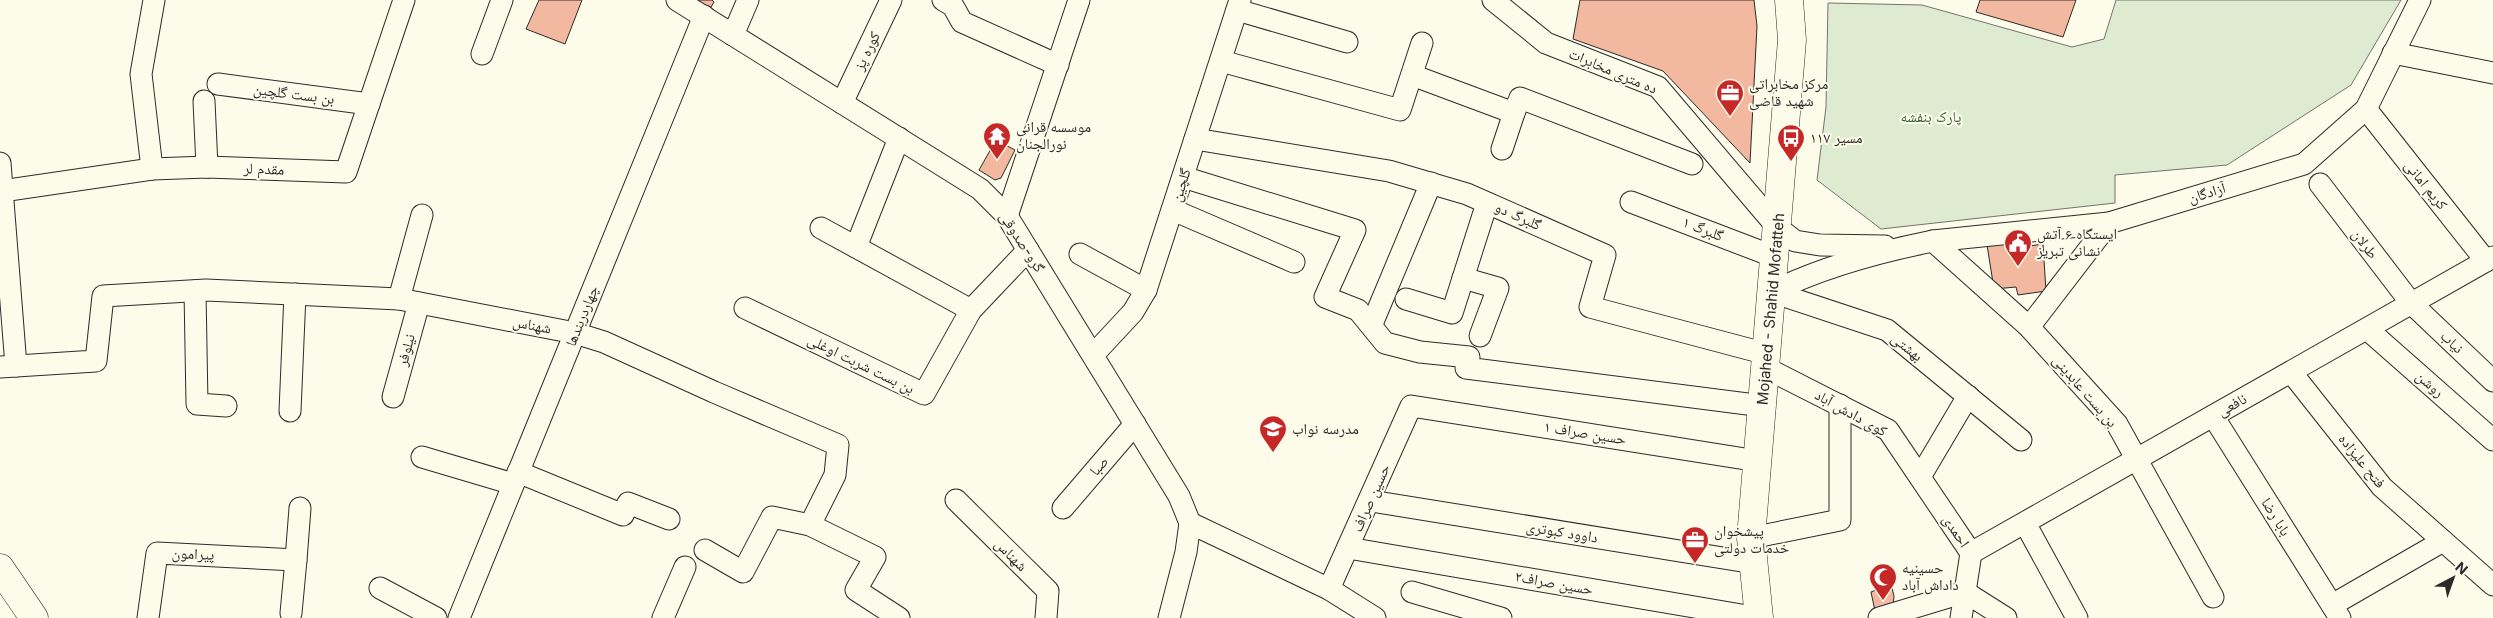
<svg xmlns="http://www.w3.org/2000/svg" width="2493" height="618" viewBox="0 0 2493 618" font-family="Inter,'Noto Naskh Arabic',sans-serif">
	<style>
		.green { fill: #deebd1; stroke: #74746e }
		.building { fill: #f2b8a0; stroke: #2b2b2b }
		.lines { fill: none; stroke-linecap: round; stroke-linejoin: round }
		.minor-casing { stroke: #2b2b2b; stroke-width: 23 }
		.major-casing { stroke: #2b2b2b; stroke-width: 29 }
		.minor { stroke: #fdfbea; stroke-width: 21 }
		.major { stroke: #fdfbea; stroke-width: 28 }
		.labels { text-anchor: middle; stroke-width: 4; stroke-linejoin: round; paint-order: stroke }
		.street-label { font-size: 15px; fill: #2b2b2b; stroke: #fdfbea }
		.poi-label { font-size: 15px; fill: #2b2b2b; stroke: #fdfbea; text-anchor: start }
		.park-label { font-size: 15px; fill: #34623c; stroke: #fdfbea }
	</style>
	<rect width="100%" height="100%" fill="#fdfbea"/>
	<polygon class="green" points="2116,0 2401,0 2351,85 2227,165 2115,175 2115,203 1881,229 1817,180 1826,107 1828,3 1922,5 2072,47 2104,39"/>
	<g class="building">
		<polygon points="539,0 582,0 565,44 526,29"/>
		<polygon points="695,0 712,0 714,2 708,12"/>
		<polygon points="1580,0 1754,0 1757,26 1750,163 1663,71 1573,39"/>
		<polygon points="1980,0 2076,0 2063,37 1976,12"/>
		<polygon points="996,140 1015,150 1001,178 995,180 979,170"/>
		<polygon points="2015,242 2016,248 2043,244 2046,291 2018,295 2016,287 1994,289 1987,245"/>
		<polygon points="1891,584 1894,596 1893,606 1875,611 1871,592"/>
	</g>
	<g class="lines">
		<g class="minor-casing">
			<g id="minor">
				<polyline points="677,0 980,189 1007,216 1179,496 1190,523 1186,552 1169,618"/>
				<polyline points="943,0 953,6 962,22 1058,65"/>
				<polyline points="1493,0 1546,43 1658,87 1777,227 1795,241 1820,245 1885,246"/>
				<polyline points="1237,10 1347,42"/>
				<polyline points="733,35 748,0"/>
				<polyline points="2393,53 2493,73"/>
				<polyline points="482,54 502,0"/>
				<polyline points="1221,61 1400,110 1422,43"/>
				<polyline points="1412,75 1514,113 1502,149"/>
				<polyline points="218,84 369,104"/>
				<polyline points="204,101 207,167"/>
				<polyline points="842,103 891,0"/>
				<polyline points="2366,109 2486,261"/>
				<polyline points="1514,113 1520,98 1692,164"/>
				<polyline points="1195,139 1389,171 1467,194 1605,255 1590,307 1767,354"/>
				<polyline points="0,163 16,366"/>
				<polyline points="152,169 141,74 154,0"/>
				<polyline points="1183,177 1355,230 1325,297 1358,310 1385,343 1420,352 1469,357 1466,368 1763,406"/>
				<polyline points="2320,184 2411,303 2493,381"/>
				<polyline points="2,191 152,169 207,167 346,172 404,0"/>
				<polyline points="1631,202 1775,257"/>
				<polyline points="1173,210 1294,262"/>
				<polyline points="1007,216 1079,0"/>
				<polyline points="821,228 971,310"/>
				<polyline points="1933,241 2029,327 2117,424 2213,597"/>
				<polyline points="856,247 899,138"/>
				<polyline points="1080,254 1146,290"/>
				<polyline points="1463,278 1498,288 1480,336"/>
				<polyline points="195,291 197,404 226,406"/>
				<path d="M1772,292C1822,267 1878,252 1933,241L2109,223L2304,164L2366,109L2420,0"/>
				<polyline points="1772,292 1887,330 2021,440"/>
				<polyline points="399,299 422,215"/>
				<polyline points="1406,299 1452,313 1487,203"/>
				<polyline points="745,308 924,394 971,310 1028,250"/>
				<polyline points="1372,324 1431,183"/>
				<polyline points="2029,327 2109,223"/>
				<polyline points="2367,329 2493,440"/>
				<polyline points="1093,355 1133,312 1146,290 1240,0"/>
				<polyline points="0,367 96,361 103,296 206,290 399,299 575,333 604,342 714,392 838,445 835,475 810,525 875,557 856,590 899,618"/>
				<polyline points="1766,368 1888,430 1971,553 1965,592 1879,618"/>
				<polyline points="2291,372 2382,487 2493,585"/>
				<polyline points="393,397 419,303"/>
				<polyline points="290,411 295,294"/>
				<polyline points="2213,416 2340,618"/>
				<polyline points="422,457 513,484"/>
				<polyline points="518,472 623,515 628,503 669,519"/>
				<polyline points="1920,477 1968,396"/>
				<polyline points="956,500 1048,591 1046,618"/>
				<polyline points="1371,501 1754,563"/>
				<polyline points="1063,508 1135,424"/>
				<polyline points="1190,523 1329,589 1411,406 1758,461"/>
				<polyline points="2025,523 2077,618"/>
				<polyline points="1751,538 1840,520 1840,405"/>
				<polyline points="1348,548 1759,618"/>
				<polyline points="705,550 743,572 772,517 810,525"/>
				<polyline points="1971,553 2493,257"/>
				<polyline points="296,560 300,508"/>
				<polyline points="380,588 436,618"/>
				<polyline points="1329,589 1375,618"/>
				<polyline points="1412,592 1501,618"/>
				<polyline points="2332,605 2443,541"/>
				<polyline points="148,618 157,553 296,560 291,613"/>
				<polyline points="459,618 704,16"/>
				<polyline points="663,618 685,567"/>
				<polyline points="1961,618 1965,592 2006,618"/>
			</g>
		</g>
		<g class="major-casing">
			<g id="major">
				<polyline points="0,568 34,618"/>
				<polyline points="1759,618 1751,538 1792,40 1789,0"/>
			</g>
		</g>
		<use href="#minor" class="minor"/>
		<use href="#major" class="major"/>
	</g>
	<defs>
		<g id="office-pin" transform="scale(1.4375)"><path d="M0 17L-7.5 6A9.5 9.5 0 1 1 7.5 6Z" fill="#c62828" stroke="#fdfbea"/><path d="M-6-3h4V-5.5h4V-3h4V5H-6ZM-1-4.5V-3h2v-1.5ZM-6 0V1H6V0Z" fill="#fff"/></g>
		<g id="temple-pin" transform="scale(1.4375)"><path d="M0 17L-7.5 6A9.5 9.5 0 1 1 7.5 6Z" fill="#c62828" stroke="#fdfbea"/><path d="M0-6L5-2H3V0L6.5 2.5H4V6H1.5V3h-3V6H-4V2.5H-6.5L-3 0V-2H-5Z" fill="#fff"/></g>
		<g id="bus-pin" transform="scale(1.4375)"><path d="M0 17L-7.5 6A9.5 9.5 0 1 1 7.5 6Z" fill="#c62828" stroke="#fdfbea"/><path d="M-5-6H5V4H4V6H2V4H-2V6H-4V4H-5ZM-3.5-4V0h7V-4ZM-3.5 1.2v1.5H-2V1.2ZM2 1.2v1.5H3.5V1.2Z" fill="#fff"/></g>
		<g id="civic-pin" transform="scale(1.4375)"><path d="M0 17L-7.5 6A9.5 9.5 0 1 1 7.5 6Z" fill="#c62828" stroke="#fdfbea"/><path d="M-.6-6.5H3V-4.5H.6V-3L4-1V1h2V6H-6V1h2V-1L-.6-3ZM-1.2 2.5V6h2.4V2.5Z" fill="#fff"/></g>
		<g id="school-pin" transform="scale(1.4375)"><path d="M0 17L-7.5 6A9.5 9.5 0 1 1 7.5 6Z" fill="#c62828" stroke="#fdfbea"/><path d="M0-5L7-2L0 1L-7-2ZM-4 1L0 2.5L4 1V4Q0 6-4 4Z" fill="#fff"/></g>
		<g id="mosque-pin" transform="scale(1.4375)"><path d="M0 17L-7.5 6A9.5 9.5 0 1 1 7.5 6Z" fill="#c62828" stroke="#fdfbea"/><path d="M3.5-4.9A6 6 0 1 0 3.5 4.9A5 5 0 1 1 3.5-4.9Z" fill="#fff"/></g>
	</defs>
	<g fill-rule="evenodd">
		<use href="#office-pin" x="1730" y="93"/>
		<use href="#temple-pin" x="997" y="136"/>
		<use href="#bus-pin" x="1791" y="138"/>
		<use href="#civic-pin" x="2018" y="243"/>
		<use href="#school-pin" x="1273" y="429"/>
		<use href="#office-pin" x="1695" y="540"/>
		<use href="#mosque-pin" x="1883" y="577"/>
	</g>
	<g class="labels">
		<g class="street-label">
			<text transform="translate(867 51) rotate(-64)" y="5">کوره پز</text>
			<text transform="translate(1613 71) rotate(23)" y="5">ده متری مخابرات</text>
			<text transform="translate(294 94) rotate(7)" y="5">بن بست گلچین</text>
			<text transform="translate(264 169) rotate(2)" y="5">مقدم لر</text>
			<text transform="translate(1181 185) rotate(-72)" y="5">گلچین</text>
			<text transform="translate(2426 185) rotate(51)" y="5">کریم امانی</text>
			<text transform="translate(2207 193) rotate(-17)" y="5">آزادگان</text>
			<text transform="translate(1518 216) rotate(24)" y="5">گلبرگ دو</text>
			<text transform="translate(1703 229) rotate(21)" y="5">گلبرگ ۱</text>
			<text transform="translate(1022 242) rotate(57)" y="5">گرو-صدوقی</text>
			<text transform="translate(2365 244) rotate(53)" y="5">طرلان</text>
			<text transform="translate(1771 309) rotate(-85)" y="5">Mojahed - Shahid Mofatteh</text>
			<text transform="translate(582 316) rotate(-68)" y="5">چهاردربندها</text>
			<text transform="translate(532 325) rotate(11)" y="5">شهناس</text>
			<text transform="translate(2452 342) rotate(44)" y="5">نیاب</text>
			<text transform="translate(1907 347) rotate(39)" y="5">بهشتی</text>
			<text transform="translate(406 350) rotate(-75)" y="5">نیلوفر</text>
			<text transform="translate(861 364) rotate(26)" y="5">بن بست شربت اوغلی</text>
			<text transform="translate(2430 384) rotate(41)" y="5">روشن</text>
			<text transform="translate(2085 391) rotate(49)" y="5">بن بست عابدینی</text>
			<text transform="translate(2232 405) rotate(-29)" y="5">نافعی</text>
			<text transform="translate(1851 413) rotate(29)" y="5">کوی دادش آباد</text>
			<text transform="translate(1585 433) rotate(9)" y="5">حسین صراف ۱</text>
			<text transform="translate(2362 461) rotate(51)" y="5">فتح علیزاده</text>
			<text transform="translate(1099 466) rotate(-49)" y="5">صبا</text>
			<text transform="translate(1371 498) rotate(-66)" y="5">حسین صراف</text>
			<text transform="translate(2276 517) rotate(58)" y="5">بابا رضا</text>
			<text transform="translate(1956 531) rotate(56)" y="5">احمدی</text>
			<text transform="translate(1562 532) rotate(9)" y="5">داوود کبوتری</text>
			<text transform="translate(193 554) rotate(2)" y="5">پیرامون</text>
			<text transform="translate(1011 555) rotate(45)" y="5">شهناس</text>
			<text transform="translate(1554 583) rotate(10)" y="5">حسین صراف۲</text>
		</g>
		<g class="poi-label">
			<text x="1749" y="89">مرکز مخابراتی<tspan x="1749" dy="17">شهید قاضی</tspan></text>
			<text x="1016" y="132">موسسه قرانی<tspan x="1016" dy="17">نورالجنان</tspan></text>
			<text x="1810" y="143">مسیر ۱۱۷</text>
			<text x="2037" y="239">ایستگاه ۶ آتش<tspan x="2037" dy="17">نشانی تبریز</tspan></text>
			<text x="1292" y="434">مدرسه نواب</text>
			<text x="1714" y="536">پیشخوان<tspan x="1714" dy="17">خدمات دولتی</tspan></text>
			<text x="1902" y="573">حسینیه<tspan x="1902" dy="17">داداش آباد</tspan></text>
		</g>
		<g class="park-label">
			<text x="1931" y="122">پارک بنفشه</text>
		</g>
	</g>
	<g transform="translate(2453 578) rotate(41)" stroke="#fdfbea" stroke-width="4" paint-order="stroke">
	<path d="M0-4L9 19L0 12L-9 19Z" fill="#2b2b2b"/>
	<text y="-8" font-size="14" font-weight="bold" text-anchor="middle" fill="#2b2b2b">N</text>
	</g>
</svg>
